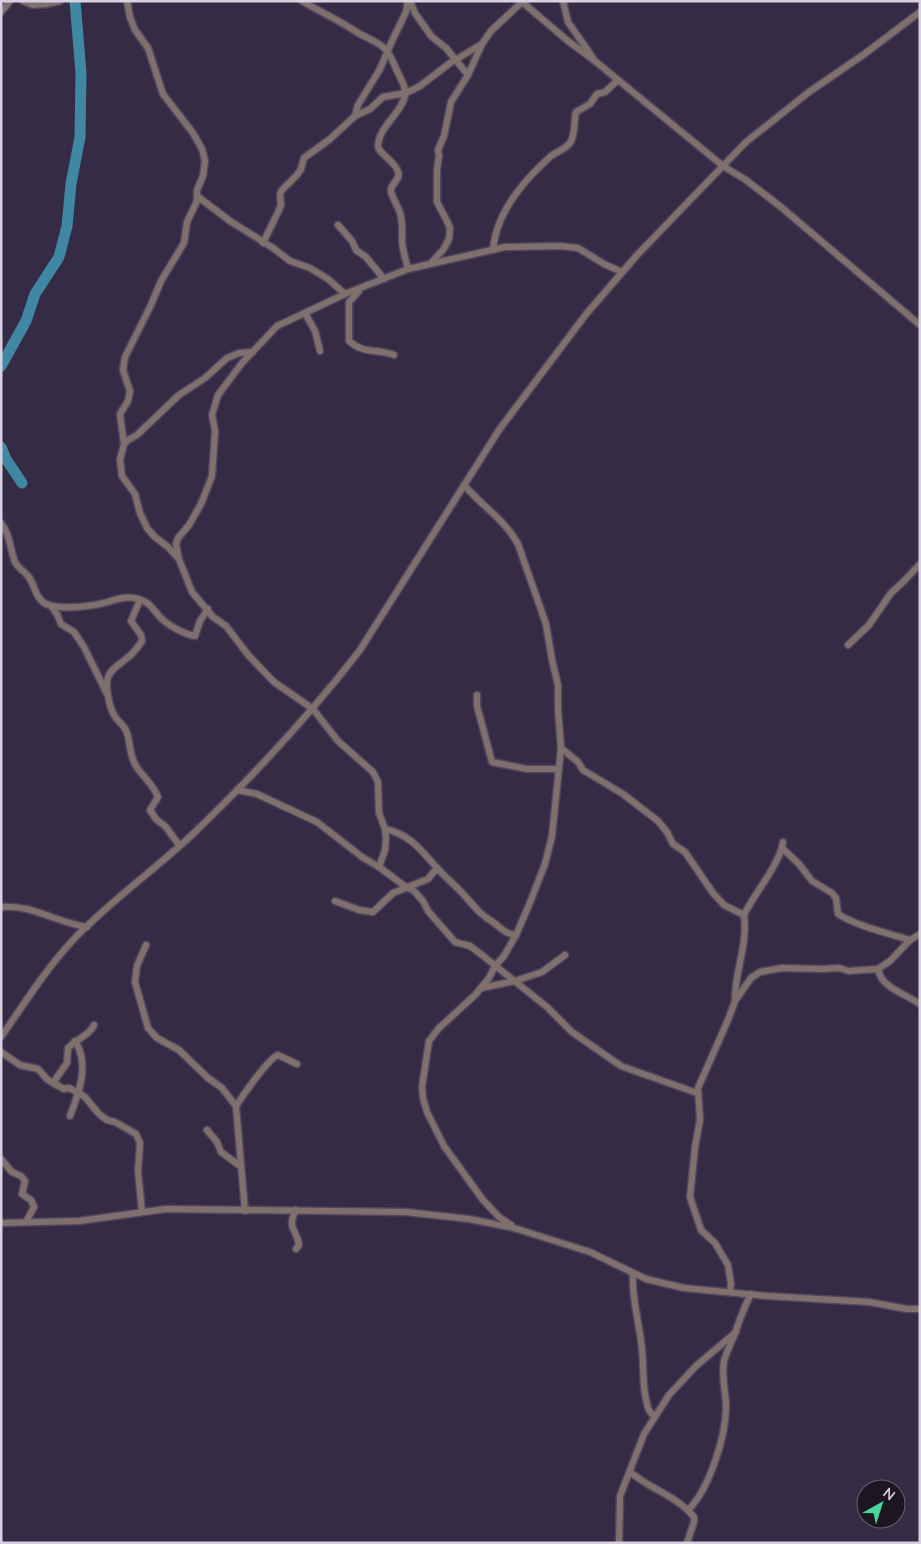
<svg xmlns="http://www.w3.org/2000/svg" width="921" height="1544" viewBox="0 0 921 1544" font-family="'Nunito Sans',sans-serif">
	<style>
		.lines { fill: none; stroke-linecap: round; stroke-linejoin: round }
		.river { stroke: #3f87a2; stroke-width: 11 }
		.street-casing { stroke: #50465d; stroke-width: 9 }
		.street { stroke: #80706d; stroke-width: 6 }
	</style>
	<rect width="100%" height="100%" fill="#362b44"/>
	<g class="lines">
		<g class="river">
			<polyline points="1,366 26,321 35,294 59,257 67,226 71,184 80,137 81,73 75,1"/>
			<polyline points="1,447 6,459 22,483"/>
		</g>
		<g class="street-casing">
			<g id="street">
				<polyline points="23,1 33,5 46,4"/>
				<path d="M302,1C320,12 339,20 355,31C365,38 379,41 387,51C392,58 395,67 399,75C402,81 407,90 405,96C401,114 379,126 378,146C378,153 396,162 398,172C401,181 389,184 391,192C393,199 398,206 400,213C403,222 402,230 402,240C402,249 406,260 408,269"/>
				<polyline points="410,1 415,13 431,36 446,48 468,75"/>
				<polyline points="521,1 568,41 595,61 723,166 746,180 781,207 920,325"/>
				<polyline points="563,1 568,22 593,58"/>
				<polyline points="43,2 46,4 60,1"/>
				<polyline points="1,12 10,1"/>
				<polyline points="355,116 370,109 383,97 406,93 420,86 450,63 482,44"/>
				<polyline points="197,196 230,221 273,248 290,261 310,268 328,279 345,294"/>
				<polyline points="338,225 352,241 356,250 366,257 384,279"/>
				<polyline points="263,243 279,210 281,205 280,194 282,190 297,175 301,169 304,158 330,139 355,116 358,105 380,69 392,41 406,12 408,1"/>
				<path d="M493,250C496,212 524,180 551,156C558,151 569,148 572,139C575,131 574,121 576,112L590,104L597,94L605,92L618,80"/>
				<polyline points="432,262 443,250 449,239 450,228 448,223 437,202 437,170 439,155 438,150 444,136 451,102 468,75 482,44 491,31 522,2"/>
				<path d="M359,291L349,302V341C363,354 379,349 394,355"/>
				<polyline points="305,313 315,331 320,351"/>
				<polyline points="253,352 239,353 227,358 205,378 179,395 137,435 128,440 124,444 120,460 122,476 135,494 140,513 147,528 155,537 168,547 179,559 192,592 213,617 226,626 249,656 274,682 313,709 338,741 373,772 378,782 379,813 385,829 386,837 385,850 379,867"/>
				<polyline points="124,444 120,414 128,401 130,391 123,370 125,357 151,305 161,281 184,243 187,222 197,201 197,190 203,176 205,161 202,149 193,133 163,94 148,48 135,30 130,17 127,1"/>
				<path d="M464,485C482,506 505,520 518,544L546,624L552,660L558,685V709L561,748L552,836L545,864L529,905L516,935L504,956L495,966L489,978L475,995L439,1028L429,1041L422,1087L423,1098L427,1112L444,1146L483,1200L499,1217L511,1225"/>
				<path d="M1,523C10,534 10,549 15,562C18,568 24,571 28,576C34,583 34,592 40,599C48,611 81,607 94,605C112,603 121,594 139,599C151,603 153,610 161,618C169,626 184,634 195,636L200,621L208,609"/>
				<polyline points="179,559 176,544 178,538 189,525 201,504 212,476 215,431 212,415 218,395 242,363 277,326 345,294 408,269 505,247 560,246 578,248 604,264 622,272"/>
				<path d="M140,600L131,621L141,635L142,641C138,647 133,654 127,658C120,665 112,667 108,677C105,686 109,706 114,715C117,721 125,725 127,733C131,745 129,755 136,766C143,777 153,784 158,797L150,810L156,819L166,827L179,845"/>
				<polyline points="51,606 57,614 61,624 74,632 84,647 107,694"/>
				<polyline points="848,645 869,625 891,593 904,581 920,564"/>
				<polyline points="477,695 477,706 492,762 527,769 559,769"/>
				<path d="M561,748L578,762L583,770L623,794L658,821L667,832L673,844L685,852L713,893L724,905L744,915C748,944 735,971 735,999"/>
				<polyline points="237,790 257,794 317,822 362,857 379,867 406,887 413,890 423,901 428,911 455,942 470,946 482,955 547,1007 572,1032 621,1066 697,1093"/>
				<path d="M385,829C411,835 421,850 437,868C446,878 456,886 465,896C476,908 478,913 493,922C501,928 505,934 516,935"/>
				<path d="M782,848L799,864L812,881L832,893L836,898L838,914C857,926 887,933 910,940"/>
				<polyline points="335,901 359,910 373,912 393,893 428,879 437,868"/>
				<path d="M1,907C31,904 58,923 87,927"/>
				<path d="M744,915C755,892 779,866 783,842"/>
				<polyline points="146,945 137,966 135,982 148,1028 157,1038 179,1050 208,1078 222,1088 236,1106 245,1211"/>
				<path d="M878,969C881,988 906,994 920,1004"/>
				<polyline points="481,988 515,981 542,972 565,955"/>
				<path d="M1,1037C24,1004 46,969 73,940C111,900 156,869 195,832C254,775 310,715 360,650L499,430L587,313L638,254L746,142L809,92L863,55L920,12"/>
				<polyline points="1,1052 20,1065 38,1069 47,1079 53,1083 64,1089 69,1088 79,1093 85,1097 99,1114 107,1120 115,1122 136,1134 140,1143 138,1171 142,1212"/>
				<path d="M53,1083L67,1063L68,1048C76,1039 89,1036 94,1025"/>
				<path d="M236,1106C243,1095 268,1059 278,1055L297,1064"/>
				<path d="M70,1116C79,1093 90,1064 75,1041"/>
				<polyline points="207,1130 217,1142 221,1152 240,1166"/>
				<polyline points="1,1159 12,1172 21,1176 25,1181 22,1194 31,1200 34,1207 26,1222"/>
				<path d="M296,1210C286,1230 297,1228 299,1245L296,1249"/>
				<polyline points="1,1223 79,1221 166,1209 406,1212 469,1219 514,1228 590,1252 646,1279 684,1288 767,1296 869,1302 907,1309 920,1309"/>
				<path d="M633,1273C631,1298 640,1324 642,1350C644,1368 642,1386 647,1404C648,1410 650,1413 655,1417"/>
				<polyline points="730,1292 731,1284 728,1265 715,1243 701,1230 690,1197 695,1147 700,1120 698,1088 728,1020 735,1001 751,978 760,972 782,968 823,969 839,968 849,971 878,969 890,961 910,940 920,934"/>
				<path d="M630,1472C650,1489 677,1496 694,1517V1522L687,1543"/>
				<path d="M688,1510C709,1490 726,1436 726,1407C726,1392 721,1377 724,1361C726,1352 732,1342 735,1333C740,1319 744,1307 751,1294"/>
				<polyline points="619,1543 620,1496 644,1434 669,1395 696,1366 736,1332"/>
			</g>
		</g>
		<use href="#street" class="street"/>
	</g>
	<rect width="921" height="1544" fill="none" stroke="#d8d1e1" stroke-width="5"/>
	<g transform="translate(881 1504) rotate(39)"><circle r="24" fill="#1b1621" stroke="#67616e"/>
	<path d="M0-4L9 19L0 12L-9 19Z" fill="#4bd49b"/>
	<text y="-8" font-size="14" font-weight="bold" text-anchor="middle" fill="#d8d1e1">N</text>
	</g>
</svg>
